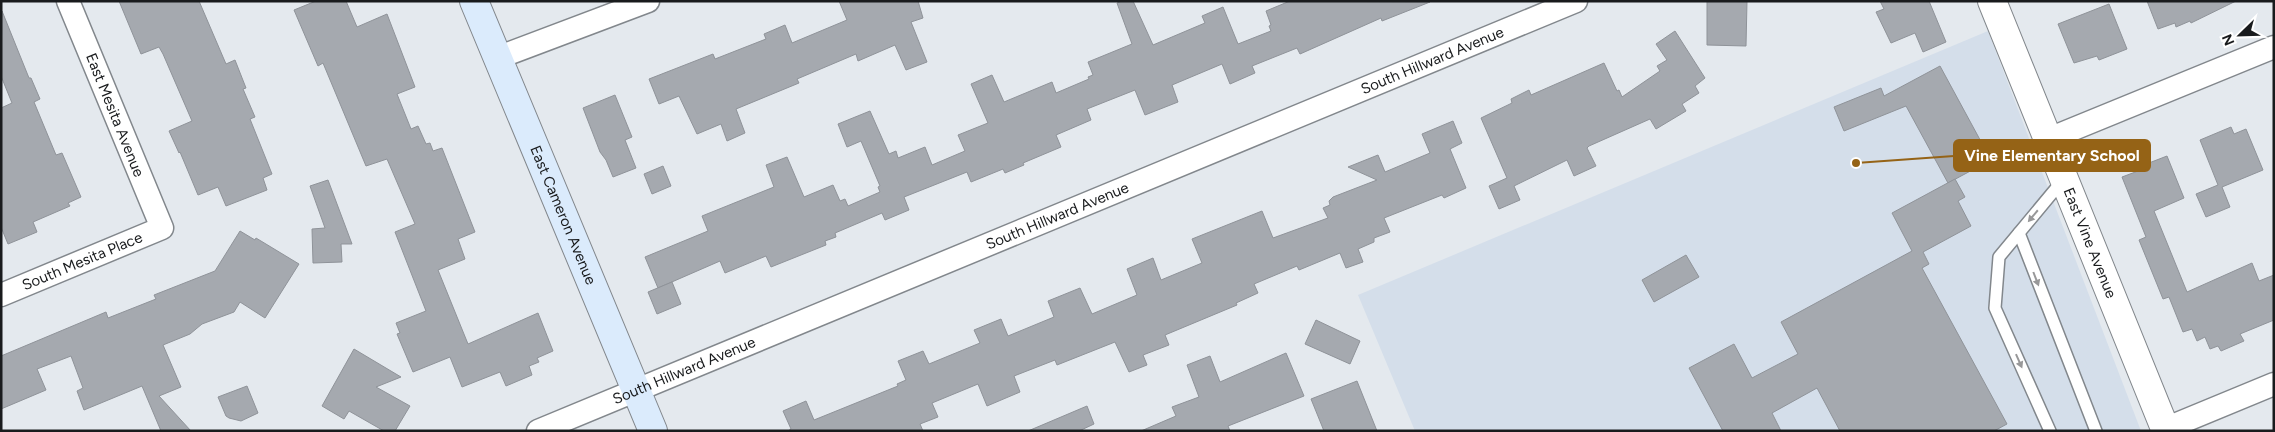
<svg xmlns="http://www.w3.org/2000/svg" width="2275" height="432" viewBox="0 0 2275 432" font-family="Figtree,sans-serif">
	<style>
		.built { fill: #d4deea }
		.building { fill: #a5a9af; stroke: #8f9399 }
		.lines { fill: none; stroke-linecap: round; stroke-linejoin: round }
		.service-casing { stroke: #82878c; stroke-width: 14 }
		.minor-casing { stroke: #82878c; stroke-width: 25 }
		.tertiary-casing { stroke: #82878c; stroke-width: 30 }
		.secondary-casing { stroke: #82878c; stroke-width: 30 }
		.service { stroke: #fff; stroke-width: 11 }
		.minor { stroke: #fff; stroke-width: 22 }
		.tertiary { stroke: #fff; stroke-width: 28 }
		.secondary { stroke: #dbebfc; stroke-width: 28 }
		.oneway { fill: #989899 }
		.labels { text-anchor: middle; stroke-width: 5; stroke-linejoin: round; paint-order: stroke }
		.street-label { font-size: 15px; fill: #191b1d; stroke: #fff }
		.leader { fill: none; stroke: #956316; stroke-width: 2 }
		.callout-dot { fill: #956316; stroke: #fff; stroke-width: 2 }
		.callout { fill: #956316; stroke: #956316; stroke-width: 2 }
		.callout-label { font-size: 16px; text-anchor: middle; font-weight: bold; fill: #fff }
	</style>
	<rect width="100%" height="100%" fill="#e4e9ee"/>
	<polygon class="built" points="1988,31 2141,431 1415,431 1358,295"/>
	<g class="building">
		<polygon points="119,1 199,1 226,64 235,60 246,88 243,89 255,117 250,119 272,174 263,178 267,190 226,206 218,187 198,195 180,152 179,153 169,131 192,121 163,54 159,47 141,54"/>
		<polygon points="316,1 346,1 357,27 387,14 415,87 397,94 411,129 418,126 426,144 430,143 433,151 442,148 475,232 458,239 465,259 438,270 468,344 538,313 553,351 537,358 539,362 529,366 532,375 506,386 500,372 462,387 450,357 413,372 397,334 400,333 396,323 426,311 395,232 415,224 387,159 366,166 323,63 318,66 294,10"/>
		<polygon points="839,1 918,1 923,18 911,22 927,62 906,70 895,45 858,61 856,54 797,79 799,83 736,109 745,133 727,141 721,124 697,134 679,96 659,104 649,79 713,54 715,59 766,39 764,34 785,25 792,43 847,20"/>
		<polygon points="1122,1 1133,1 1153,45 1205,23 1202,16 1223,7 1238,44 1271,31 1269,26 1271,25 1266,11 1290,1 1430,2 1382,21 1381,18 1300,54 1297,48 1252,66 1255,73 1230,84 1222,64 1172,85 1178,102 1145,115 1135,90 1087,109 1091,120 1056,135 1061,147 1023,163 1024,165 1005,173 1003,169 971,182 967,172 904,197 909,210 885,220 882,213 835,233 836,237 825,241 826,245 771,267 766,256 725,273 720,261 658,288 645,257 708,231 702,216 774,187 766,165 787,157 804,197 833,185 840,201 845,199 848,206 880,192 878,187 880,186 861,141 847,147 838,124 870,111 889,154 896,151 898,158 925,147 932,165 965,151 958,135 988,123 971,84 992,75 1004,102 1052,82 1056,93 1089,79 1088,77 1093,75 1088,62 1132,44 1117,3"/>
		<polygon points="1707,1 1747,1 1746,46 1707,45"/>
		<polygon points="1880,1 1929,1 1946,42 1923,52 1915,33 1891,43 1876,12 1884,9"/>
		<polygon points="2147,1 2236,1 2191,23 2190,21 2176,27 2175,23 2158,29"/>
		<polygon points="2109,4 2127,49 2099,60 2097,56 2074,63 2058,24"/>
		<polygon points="2,11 29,78 31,78 40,99 34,102 56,155 62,153 81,197 68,203 70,206 33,222 37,232 8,244 1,227 1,108 12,103 1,76"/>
		<polygon points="1675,31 1705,78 1695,86 1699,93 1682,104 1686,111 1656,129 1650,119 1589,146 1587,148 1596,166 1574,176 1567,160 1514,186 1520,200 1499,209 1489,186 1507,178 1481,118 1512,103 1511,99 1529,90 1531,95 1604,63 1617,91 1619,90 1622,97 1660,71 1657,66 1667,60 1656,44"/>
		<polygon points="1940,66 1991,160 1948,183 1906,106 1844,131 1834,107 1881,88 1884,96"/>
		<polygon points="615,95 632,137 625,140 636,168 613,177 606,160 600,152 583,108"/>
		<polygon points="1453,121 1462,143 1450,149 1466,188 1444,198 1442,195 1384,218 1390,232 1374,238 1374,242 1358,249 1363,262 1346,268 1340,253 1299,270 1297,266 1254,284 1258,293 1236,303 1237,305 1165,335 1169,345 1143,355 1147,365 1129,372 1115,342 1057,365 1055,360 1014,376 1020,392 987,406 978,384 932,403 938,417 920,424 923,431 788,431 791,429 783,411 806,401 814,420 898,386 897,384 906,380 898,361 923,351 929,364 980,343 974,330 1001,319 1008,336 1054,317 1048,301 1080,288 1092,314 1137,295 1127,269 1153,258 1161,280 1202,263 1192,239 1262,211 1273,238 1328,218 1323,208 1330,205 1329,201 1333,197 1377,180 1348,167 1378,155 1385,172 1430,153 1422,134"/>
		<polygon points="2231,127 2234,134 2246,129 2263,170 2222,187 2230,207 2206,217 2196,194 2218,185 2200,140"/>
		<polygon points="2167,156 2184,198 2154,211 2187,292 2252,263 2259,281 2274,275 2274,320 2240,334 2244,341 2221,351 2218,346 2210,349 2205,337 2197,341 2192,329 2183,332 2169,297 2163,299 2139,240 2146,237 2122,177 2138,171 2136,168"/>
		<polygon points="663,166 671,186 652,194 644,174"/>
		<polygon points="1955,179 1965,197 1958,201 1971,226 1923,252 1929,264 1922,268 2007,424 1994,431 1840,431 1817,388 1772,413 1781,431 1723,431 1689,368 1734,344 1752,378 1798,354 1781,322 1912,251 1892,213"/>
		<polygon points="328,180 352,244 341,244 342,262 313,263 312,229 325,228 310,186"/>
		<polygon points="240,231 255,240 256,238 299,264 265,318 240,302 234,312 202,324 190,334 163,345 181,387 159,396 191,431 161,431 142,386 84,410 77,391 83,388 71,356 37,369 46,390 1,409 1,356 106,312 108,318 156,299 154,295 215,271"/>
		<polygon points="1686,255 1699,277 1654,302 1642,280"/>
		<polygon points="672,282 681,304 657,314 648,292"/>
		<polygon points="1316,320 1360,341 1350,364 1305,344"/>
		<polygon points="354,349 401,377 376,387 410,406 395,431 384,431 349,411 344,419 322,406"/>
		<polygon points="1286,353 1304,396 1228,426 1230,431 1141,431 1176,416 1172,407 1199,397 1187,365 1210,356 1220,382"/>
		<polygon points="1357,381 1377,431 1324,431 1311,399"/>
		<polygon points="247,386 258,413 241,421 229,418 226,416 218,397"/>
		<polygon points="1087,406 1094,424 1079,431 1028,431"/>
	</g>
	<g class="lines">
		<g class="service-casing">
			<g id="service">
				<polyline points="2019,233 2096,431"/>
				<polyline points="2050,431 1995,308 1999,257 2063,180"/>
			</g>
		</g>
		<g class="minor-casing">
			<g id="minor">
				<polyline points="497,58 648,1"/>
				<polyline points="2049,139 2274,47"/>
				<path id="s1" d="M1,295L162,228L68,1"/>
				<polyline points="2165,429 2274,384"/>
				<path id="s2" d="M538,431L1576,1"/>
			</g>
		</g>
		<g class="tertiary-casing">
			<g id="tertiary">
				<path id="s3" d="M1992,1L2166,431"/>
			</g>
		</g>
		<g class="secondary-casing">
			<g id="secondary">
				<path id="s4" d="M474,1L653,431"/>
			</g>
		</g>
		<use href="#service" class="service"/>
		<use href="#minor" class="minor"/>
		<use href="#tertiary" class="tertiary"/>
		<use href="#secondary" class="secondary"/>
	</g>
	<defs><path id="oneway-solid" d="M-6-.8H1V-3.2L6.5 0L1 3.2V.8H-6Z" transform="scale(1.25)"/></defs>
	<g class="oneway">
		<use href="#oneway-solid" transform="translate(2033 216) rotate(130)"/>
		<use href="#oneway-solid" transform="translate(2036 279) rotate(69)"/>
		<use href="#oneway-solid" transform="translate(2019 361) rotate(66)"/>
	</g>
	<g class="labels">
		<g class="street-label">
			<text dy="5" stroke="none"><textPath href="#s2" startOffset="968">South Hillward Avenue</textPath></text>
			<text transform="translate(115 115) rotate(68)" y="5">East Mesita Avenue</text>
			<text dy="5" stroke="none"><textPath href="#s4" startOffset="232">East Cameron Avenue</textPath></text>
			<text dy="5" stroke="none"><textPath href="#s2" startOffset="562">South Hillward Avenue</textPath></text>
			<text dy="5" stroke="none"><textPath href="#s3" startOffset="261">East Vine Avenue</textPath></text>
			<text dy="5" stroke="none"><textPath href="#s1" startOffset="88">South Mesita Place</textPath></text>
			<text dy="5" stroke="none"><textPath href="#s2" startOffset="158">South Hillward Avenue</textPath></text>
		</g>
	</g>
	<path class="leader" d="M1856 163L1954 156"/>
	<circle class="callout-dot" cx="1856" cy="163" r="5"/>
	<rect class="callout" x="1954" y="140" width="196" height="31" rx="5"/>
	<g class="callout-label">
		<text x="2052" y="161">Vine Elementary School</text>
	</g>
	<rect width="2275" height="432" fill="none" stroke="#191b1d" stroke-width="5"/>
	<g transform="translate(2240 35) rotate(247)" stroke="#ffffff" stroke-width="4" paint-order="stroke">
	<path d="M0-4L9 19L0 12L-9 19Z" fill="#191b1d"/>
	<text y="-8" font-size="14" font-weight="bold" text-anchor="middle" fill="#191b1d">N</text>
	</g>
</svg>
